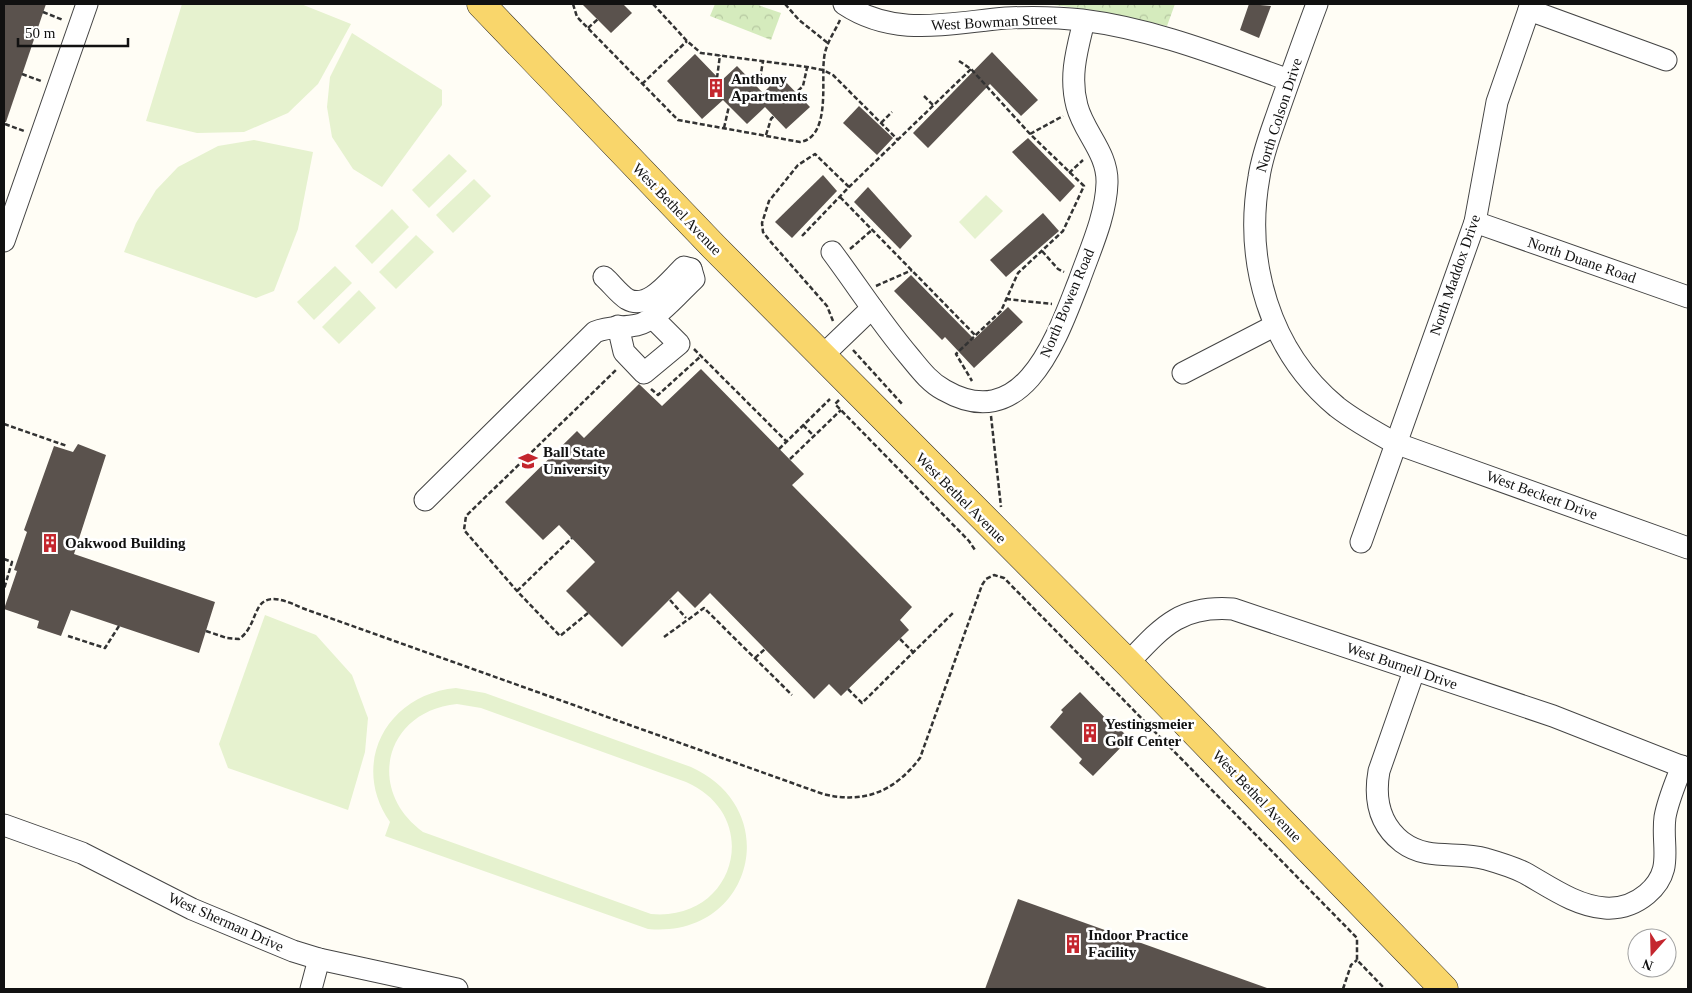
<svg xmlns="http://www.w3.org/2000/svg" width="1692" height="993" viewBox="0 0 1692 993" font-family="'Times New Roman',serif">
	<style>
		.park { fill: url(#park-crowns) }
		.pitch { fill: #e6f2cf; fill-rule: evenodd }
		.building { fill: #5a524d }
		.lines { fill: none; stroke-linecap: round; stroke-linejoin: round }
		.minor-casing { stroke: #444; stroke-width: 23 }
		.major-casing { stroke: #222; stroke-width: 29 }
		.path { stroke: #333; stroke-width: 2.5; stroke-dasharray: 5 2.5; stroke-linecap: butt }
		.minor { stroke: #fff; stroke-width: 21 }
		.major { stroke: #f9d66b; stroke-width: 28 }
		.labels { text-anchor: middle; stroke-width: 5; stroke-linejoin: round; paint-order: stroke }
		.street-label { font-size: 15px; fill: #111; stroke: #fff }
		.poi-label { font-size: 15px; font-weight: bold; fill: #111; stroke: #fff; text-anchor: start }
	</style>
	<defs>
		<pattern id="park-crowns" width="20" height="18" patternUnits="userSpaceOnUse" patternTransform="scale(1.25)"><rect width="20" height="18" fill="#d5ebbd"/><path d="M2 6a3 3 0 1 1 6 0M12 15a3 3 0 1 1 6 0" fill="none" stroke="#b6c8a1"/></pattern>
	</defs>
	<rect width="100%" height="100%" fill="#fffdf5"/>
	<g class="park">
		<polygon points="715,4 755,4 781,13 771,40 710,16"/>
		<polygon points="972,4 1175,4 1167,26 1098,11 1054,5"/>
	</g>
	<g class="pitch">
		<polygon points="182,4 301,4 351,24 318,84 288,113 244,132 197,133 146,121"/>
		<polygon points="352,33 442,90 442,105 382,187 353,169 332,137 327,107 330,77"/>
		<polygon points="254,140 313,152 298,229 274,291 256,298 124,252 136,223 156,190 178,167 218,146"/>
		<polygon points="449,154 467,171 429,208 412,190"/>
		<polygon points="474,179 491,196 453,233 436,215"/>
		<polygon points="986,195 1003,211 975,239 959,222"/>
		<polygon points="392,209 409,227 372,264 355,246"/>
		<polygon points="416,235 434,252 396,289 379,272"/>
		<polygon points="335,266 352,283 314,320 297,302"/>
		<polygon points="359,290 376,308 339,344 322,327"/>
		<polygon points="265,615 316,635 352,675 368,718 365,752 348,810 228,768 219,744"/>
		<path d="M456,688L485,693L691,767C786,810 752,939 648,929L385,836L390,822C349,763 388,694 456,688ZM457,704L481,708L686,782C764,816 736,922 651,914L423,832C365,790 385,711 457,704Z"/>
	</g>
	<g class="building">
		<polygon points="5,4 46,4 6,122 4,122"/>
		<polygon points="582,4 623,4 632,13 611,33"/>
		<polygon points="1249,4 1271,6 1259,38 1240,30"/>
		<polygon points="992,52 1038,100 1021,116 990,84 928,148 913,133"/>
		<polygon points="695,54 721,81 737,66 763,93 780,76 810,107 786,129 765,107 747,124 723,100 702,119 667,81"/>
		<polygon points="859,106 893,138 877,155 843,123"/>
		<polygon points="1028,138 1075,186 1060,202 1012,152"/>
		<polygon points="823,175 837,191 792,238 775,222"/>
		<polygon points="868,187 912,236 900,249 854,202"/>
		<polygon points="1043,213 1059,231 1006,277 990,260"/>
		<polygon points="911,275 974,339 1008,307 1023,322 974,368 945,337 942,340 894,291"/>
		<polygon points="701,369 804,474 792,485 912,607 900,620 909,630 841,696 829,684 814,699 710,593 695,608 678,591 622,647 566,591 595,562 559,525 543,540 505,502 577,431 584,438 639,384 662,406"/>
		<polygon points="78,444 106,455 74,554 215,602 199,653 71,610 61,636 37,628 39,621 4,609 17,571 14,570 27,532 24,530 54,446 73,452"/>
		<polygon points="1080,692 1113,726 1116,724 1129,739 1093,776 1079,763 1082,759 1050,727 1063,712 1061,710"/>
		<polygon points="1018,899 1267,988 1267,989 985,989"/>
	</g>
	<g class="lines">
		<g class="minor-casing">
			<g id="minor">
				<path d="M844,4C895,38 948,23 1006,18C1031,17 1057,17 1082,20C1154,29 1221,56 1289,80"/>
				<path d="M1317,4C1303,41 1290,78 1277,115C1270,135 1262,156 1259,177C1244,261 1269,351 1337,407C1355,421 1375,432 1395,443L1688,548"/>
				<polyline points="1529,10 1666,60"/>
				<polyline points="1475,222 1688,297"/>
				<polyline points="4,241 87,4"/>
				<path d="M832,252C858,287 881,323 909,356C919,368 929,382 944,390C1024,436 1057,337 1079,281C1090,250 1106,216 1107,183C1108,153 1084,133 1077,106C1069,76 1077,50 1084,21"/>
				<path d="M604,277C611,283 619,294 627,299C648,311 670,280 684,267L691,269"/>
				<polyline points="618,326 624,352 644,373 679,344 653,318"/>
				<polyline points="822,356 872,308"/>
				<polyline points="1183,373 1274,326"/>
				<path d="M425,500L595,332C609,326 622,328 637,325C656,321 680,292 694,279L691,269"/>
				<polyline points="1361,542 1475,222 1497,102 1531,4"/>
				<path d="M1128,663C1162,627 1180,605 1233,609L1553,716L1688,769"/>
				<path d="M1414,671L1379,771C1374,799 1379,824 1402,842C1429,862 1457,850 1486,859C1500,863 1513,867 1525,873C1550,887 1576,906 1605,908C1620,909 1635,904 1647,894C1675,870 1661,847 1665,817C1668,800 1676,782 1682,766"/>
				<polyline points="4,825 82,853 192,909 293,951 319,959 457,989"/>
				<polyline points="311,989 319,959"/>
			</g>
		</g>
		<g class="major-casing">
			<polyline id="major" points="481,4 714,247 1128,663 1444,989"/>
		</g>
		<g class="path">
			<path d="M573,4L577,17L678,120L800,142C831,137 821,81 824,59C825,45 834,33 840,20"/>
			<polyline points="653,4 687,41 701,53 807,67 823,70 833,75 898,140"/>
			<polyline points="785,4 799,20 829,44"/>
			<polyline points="43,12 63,20"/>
			<polyline points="588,28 598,19"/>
			<polyline points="959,61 971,69 1030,134 1084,186 1063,231 1018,273 1001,311 956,354 972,381"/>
			<polyline points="22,74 41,81"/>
			<polyline points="717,78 720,55"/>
			<polyline points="642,84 687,41"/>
			<polyline points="755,84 760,79 763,61"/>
			<polyline points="798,91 803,86 807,68"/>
			<polyline points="924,96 934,106"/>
			<polyline points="881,123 892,112"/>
			<polyline points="5,124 24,131"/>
			<polyline points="724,128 729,106"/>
			<polyline points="1030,134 1063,116"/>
			<polyline points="766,135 771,119 774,116"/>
			<polyline points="1069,173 1083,160"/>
			<polyline points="840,197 975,335"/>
			<polyline points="802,236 849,187 971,69"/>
			<polyline points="850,249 872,230"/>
			<polyline points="1042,251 1058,269 1064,272"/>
			<polyline points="876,286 912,270"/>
			<polyline points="1006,299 1052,304"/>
			<polyline points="833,321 827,306 770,241 763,232 762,223 769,201 798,165 815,154 849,187"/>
			<polyline points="694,349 787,442"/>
			<polyline points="853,350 903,405"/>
			<polyline points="651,389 658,395 701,356"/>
			<polyline points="839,400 835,404 969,541 975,550"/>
			<polyline points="991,416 1001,507"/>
			<polyline points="4,424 67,446"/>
			<polyline points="803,425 814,436"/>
			<polyline points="779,449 830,399"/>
			<polyline points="790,459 841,410"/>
			<polyline points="4,559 12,562 4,589"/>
			<polyline points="517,591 572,538"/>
			<polyline points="670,600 686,618"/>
			<polyline points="588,613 560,636 517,591 464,530 466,516 616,370"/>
			<path d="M206,631L227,638L239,639C264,622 246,581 302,608L823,794C864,804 894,792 920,758L982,585L986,579L994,575L1004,578L1357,938V960L1385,989"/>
			<polyline points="68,636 105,648 119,626"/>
			<polyline points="664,637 704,608 792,695"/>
			<polyline points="900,639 914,653"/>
			<polyline points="755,658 765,649"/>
			<polyline points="848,689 862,703 954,612"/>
			<polyline points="1343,989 1351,965 1357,960"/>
		</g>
		<use href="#minor" class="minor"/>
		<use href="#major" class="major"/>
	</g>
	<defs>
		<g id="building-bare" transform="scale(1.5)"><path d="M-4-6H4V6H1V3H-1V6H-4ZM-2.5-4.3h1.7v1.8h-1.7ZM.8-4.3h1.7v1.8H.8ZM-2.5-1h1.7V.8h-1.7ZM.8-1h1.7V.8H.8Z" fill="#c4262e" stroke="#fff" stroke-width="2.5" paint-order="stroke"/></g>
		<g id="university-bare" transform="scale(1.5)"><path d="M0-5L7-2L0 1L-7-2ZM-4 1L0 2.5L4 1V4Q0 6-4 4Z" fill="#c4262e" stroke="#fff" stroke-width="2.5" paint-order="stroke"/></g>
	</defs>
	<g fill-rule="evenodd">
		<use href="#building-bare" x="716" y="88"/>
		<use href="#university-bare" x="528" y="461"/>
		<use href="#building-bare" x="50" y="543"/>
		<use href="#building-bare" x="1090" y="733"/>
		<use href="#building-bare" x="1073" y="944"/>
	</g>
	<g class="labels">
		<g class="street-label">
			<text transform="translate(994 22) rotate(-3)" y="5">West Bowman Street</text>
			<text transform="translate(1279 115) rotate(-72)" y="5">North Colson Drive</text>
			<text transform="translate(677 209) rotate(46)" y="5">West Bethel Avenue</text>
			<text transform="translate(1582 260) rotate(19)" y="5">North Duane Road</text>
			<text transform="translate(1455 275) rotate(-71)" y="5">North Maddox Drive</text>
			<text transform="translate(1067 303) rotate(-67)" y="5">North Bowen Road</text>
			<text transform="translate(1542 495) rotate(20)" y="5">West Beckett Drive</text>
			<text transform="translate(961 498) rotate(45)" y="5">West Bethel Avenue</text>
			<text transform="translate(1402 666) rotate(19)" y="5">West Burnell Drive</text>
			<text transform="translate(1257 796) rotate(46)" y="5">West Bethel Avenue</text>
			<text transform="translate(226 922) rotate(24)" y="5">West Sherman Drive</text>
		</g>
		<g class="poi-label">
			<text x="731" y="84">Anthony<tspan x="731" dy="17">Apartments</tspan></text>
			<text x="543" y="457">Ball State<tspan x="543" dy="17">University</tspan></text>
			<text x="65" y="548">Oakwood Building</text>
			<text x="1105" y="729">Yestingsmeier<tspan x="1105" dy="17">Golf Center</tspan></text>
			<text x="1088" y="940">Indoor Practice<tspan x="1088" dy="17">Facility</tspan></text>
		</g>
	</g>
	<rect width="1692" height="993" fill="none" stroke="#111111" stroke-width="10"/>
	<g transform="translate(1652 953) rotate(200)"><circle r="24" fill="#ffffff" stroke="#a0a0a0"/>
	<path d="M0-4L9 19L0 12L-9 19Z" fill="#c4262e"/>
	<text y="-8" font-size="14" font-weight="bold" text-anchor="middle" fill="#111111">N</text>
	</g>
	<path d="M18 38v8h110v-8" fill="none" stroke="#111111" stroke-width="2.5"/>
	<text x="25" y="38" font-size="15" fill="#111111" stroke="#ffffff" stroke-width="4" paint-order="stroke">50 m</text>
</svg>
